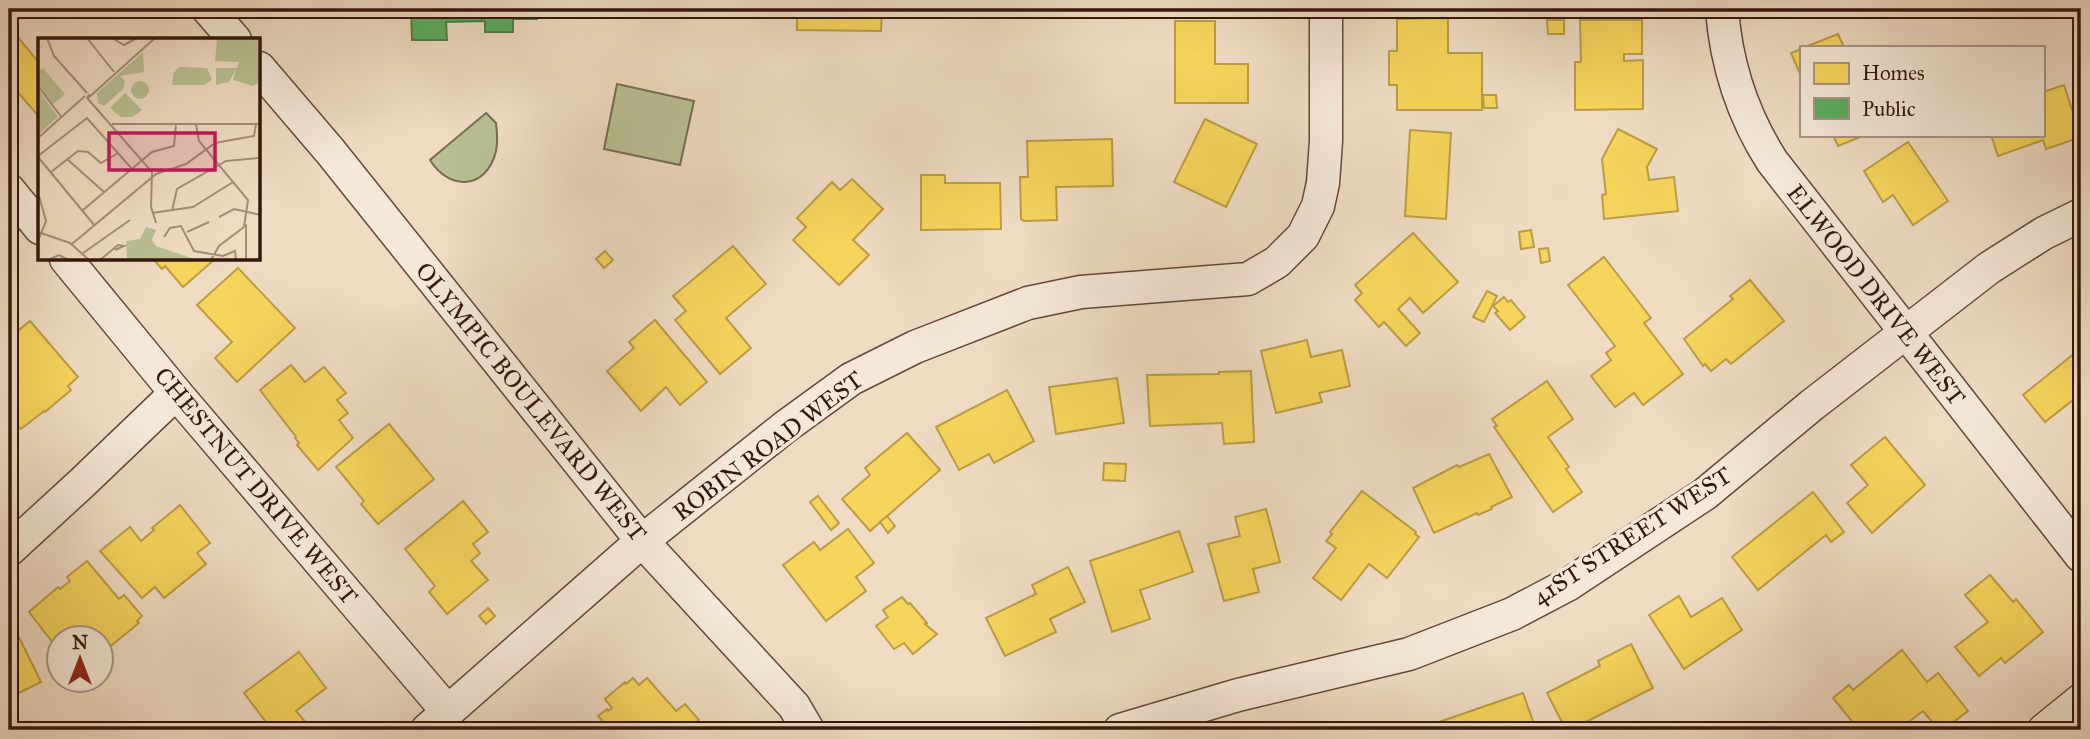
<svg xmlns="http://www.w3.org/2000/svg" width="2090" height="739" viewBox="0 0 2090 739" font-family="'IM FELL Great Primer',serif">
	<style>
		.green { fill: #b9c094; stroke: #766c50; stroke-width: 2 }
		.homes { fill: #f6d55c; stroke: #bc9c44; stroke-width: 2 }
		.public { fill: #5aae61; stroke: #4f8147; stroke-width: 2 }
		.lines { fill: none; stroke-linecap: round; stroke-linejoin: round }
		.minor-casing { stroke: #634839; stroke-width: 35 }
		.minor { stroke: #f5e8d8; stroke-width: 32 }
		.labels { text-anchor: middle; stroke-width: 7; stroke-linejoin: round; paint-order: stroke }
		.street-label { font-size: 24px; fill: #34170b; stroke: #f5e8d8 }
		.inset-road { fill: none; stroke: #a48d79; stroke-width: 2 }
		.view { fill: #c2185b; fill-opacity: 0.15; stroke: #c2185b; stroke-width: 3.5 }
		.inset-edge { fill: none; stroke: #34170b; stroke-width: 3.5 }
	</style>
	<rect width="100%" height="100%" fill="#efdcc3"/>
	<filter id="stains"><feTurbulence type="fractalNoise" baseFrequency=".00286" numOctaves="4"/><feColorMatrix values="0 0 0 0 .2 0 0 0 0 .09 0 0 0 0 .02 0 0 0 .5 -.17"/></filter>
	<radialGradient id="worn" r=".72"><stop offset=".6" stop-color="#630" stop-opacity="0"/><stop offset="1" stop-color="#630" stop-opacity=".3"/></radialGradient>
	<g class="green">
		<polygon points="617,84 694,101 680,165 604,149"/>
		<path d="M486,113L496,123C497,131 498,142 496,151C487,189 450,192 430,160Z"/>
	</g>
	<g class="homes">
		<polygon points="797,9 882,9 881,31 797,30"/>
		<rect x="1021" y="9" width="37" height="4"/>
		<polygon points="1448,18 1448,53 1482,53 1482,110 1397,110 1397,85 1389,85 1389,51 1397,51 1397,19"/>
		<polygon points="1547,20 1564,20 1564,34 1548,34"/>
		<polygon points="1580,20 1642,20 1642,54 1624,54 1624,61 1643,60 1643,109 1575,110 1575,62 1581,62"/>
		<polygon points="1175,21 1215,21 1215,64 1248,64 1248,103 1175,103"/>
		<polygon points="13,31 40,64 40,118 9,82 9,34"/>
		<polygon points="1838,34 1844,47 1805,47"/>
		<polygon points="1801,49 1801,76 1791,53"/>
		<polygon points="2064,85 2081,137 2046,149 2043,140 1998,156 1991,135 2043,135 2043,92"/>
		<polygon points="1483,95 1496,95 1497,108 1484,108"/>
		<polygon points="1205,119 1257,144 1226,207 1174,182"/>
		<polygon points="1618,129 1657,149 1647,167 1649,180 1674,177 1678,211 1604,219 1602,195 1606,194 1602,159"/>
		<polygon points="1410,130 1451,133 1446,219 1405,216"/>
		<polygon points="1833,135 1865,135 1838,146"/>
		<polygon points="1112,139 1113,186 1056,187 1057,220 1024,221 1021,219 1020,177 1028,177 1027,141"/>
		<polygon points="1908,142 1948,201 1913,225 1893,195 1883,202 1864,171"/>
		<polygon points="921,175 945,175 945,183 1000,183 1001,229 921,230"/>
		<polygon points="852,179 883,209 853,240 869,255 839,285 793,240 806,227 797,218 832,182 840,190"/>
		<polygon points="1531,230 1534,247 1521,249 1519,232"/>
		<polygon points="1413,233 1458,282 1423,313 1410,298 1398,309 1420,333 1406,346 1384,322 1379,327 1355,300 1362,293 1355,285"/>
		<polygon points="733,246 766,284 726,318 751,348 720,374 675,320 686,311 673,296"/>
		<polygon points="1548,248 1550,261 1541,263 1539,249"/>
		<polygon points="605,251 613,260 604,268 596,259"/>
		<polygon points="1604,257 1651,318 1644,323 1683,374 1643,405 1634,393 1615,407 1591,376 1611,360 1606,353 1615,346 1568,285"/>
		<polygon points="153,259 215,259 183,287 165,266 162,269"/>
		<polygon points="238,268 295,328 237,382 215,358 232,342 197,305"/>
		<polygon points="1750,280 1784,321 1731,364 1726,359 1711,371 1705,364 1703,366 1684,339 1733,299 1730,296"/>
		<polygon points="1487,291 1497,296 1484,322 1473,317"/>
		<polygon points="1504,297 1508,302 1511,300 1525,317 1510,330 1495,313 1498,311 1493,306"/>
		<polygon points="655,320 707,382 680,405 666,387 641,411 607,371 634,348 629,342"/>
		<polygon points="30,321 78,377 68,386 71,390 45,412 44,411 21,429 18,426 9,434 9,386 18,379 9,367 9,338"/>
		<polygon points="1307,340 1311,357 1342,350 1350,386 1319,393 1322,402 1276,413 1261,351"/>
		<polygon points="2081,348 2081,411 2073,400 2045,422 2023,395"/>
		<polygon points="291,365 305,382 324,367 346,393 337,400 348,413 339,420 353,438 318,470 297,445 299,443 295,438 296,437 260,390"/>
		<polygon points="1251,371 1254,442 1224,444 1222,423 1150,426 1147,375 1219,374 1219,372"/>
		<polygon points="1117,378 1124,423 1056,434 1049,387"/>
		<polygon points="1547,381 1573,419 1548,437 1569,467 1566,469 1582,492 1553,512 1494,427 1497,426 1492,419"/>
		<polygon points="1007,390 1034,441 994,463 989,454 959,470 936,427"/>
		<polygon points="389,424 434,479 378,524 361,504 364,501 336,467"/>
		<polygon points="907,433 940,470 870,531 842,499 870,475 865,468"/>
		<polygon points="1885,437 1925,485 1872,533 1847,503 1868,485 1851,465"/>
		<polygon points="1489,454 1512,497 1491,507 1492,509 1478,515 1477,513 1434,533 1413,488 1457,465 1459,467"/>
		<polygon points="1104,463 1126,464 1125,481 1103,480"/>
		<polygon points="1362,491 1416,532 1415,534 1419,537 1387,578 1369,564 1341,600 1313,578 1336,548 1326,541 1332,534 1330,532"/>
		<polygon points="1813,492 1844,532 1831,542 1826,535 1758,590 1732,557"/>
		<polygon points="818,496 839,523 831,530 810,502"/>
		<polygon points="463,501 488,532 473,544 480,553 471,561 488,580 447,614 429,592 435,586 405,549"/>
		<polygon points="180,505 210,543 197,553 206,564 164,598 155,587 142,598 100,551 130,527 141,541 154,530 152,528"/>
		<polygon points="1266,509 1280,562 1253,569 1259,592 1224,601 1208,544 1240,536 1235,517"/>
		<polygon points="887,516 895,526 888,533 880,522"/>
		<polygon points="848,529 874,563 856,577 866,591 826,621 783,565 814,542 820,550"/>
		<polygon points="1179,531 1193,572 1140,590 1150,619 1112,632 1090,561"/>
		<polygon points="87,561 119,599 124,595 142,616 137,621 139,623 107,649 102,642 102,638 98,638 93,632 86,638 60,638 60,652 29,612 58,587 60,589 70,581 67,577"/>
		<polygon points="1068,567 1085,602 1050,619 1056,632 1005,656 986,618 1036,594 1032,585"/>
		<polygon points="1990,575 2013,602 2016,599 2043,632 2005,663 2001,658 1979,676 1955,647 1988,622 1965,595"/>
		<polygon points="1679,596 1691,617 1722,598 1742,630 1684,669 1649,615"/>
		<polygon points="902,597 908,604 910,603 927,623 925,624 937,634 913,654 904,643 894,649 876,626 888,617 883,610"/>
		<polygon points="488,608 495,616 486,624 479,616"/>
		<polygon points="16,631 41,682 9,698 9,634"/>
		<polygon points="1631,644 1653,688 1570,730 1566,730 1547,693 1600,666 1598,661"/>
		<polygon points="1902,650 1927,682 1938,673 1968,711 1943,730 1939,730 1923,711 1898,730 1859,730 1833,698 1849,685 1853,690"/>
		<polygon points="299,652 326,688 296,711 309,726 303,730 272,730 244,693"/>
		<polygon points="633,678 639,685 647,678 676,711 685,704 699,720 688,730 658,730 655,728 652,730 610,730 598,716 607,709 608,711 612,708 605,699 625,682 626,684"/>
		<polygon points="1523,693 1536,730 1441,730 1439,722"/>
	</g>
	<polygon class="public" points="411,9 537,9 537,19 513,19 513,32 485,32 485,21 446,22 447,40 412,40"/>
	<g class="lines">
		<g class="minor-casing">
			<g id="minor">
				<polyline points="208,9 235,40"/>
				<path d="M1722,9C1726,64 1742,114 1772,161L2081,556"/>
				<polyline points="259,68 330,151 642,541 794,706 808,730"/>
				<polyline points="9,190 40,228"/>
				<polyline points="66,259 176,393 448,712"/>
				<polyline points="9,550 82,483 176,393"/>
				<polyline points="427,730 642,541 785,427 851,379 915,347 1028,303 1081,292 1248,279 1277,262 1303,236 1318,206 1323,183 1326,141 1326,9"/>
				<polyline points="1120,730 1238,695 1409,654 1512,614 1569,584 1705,494 1812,405 1989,268 2044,233 2081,215"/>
				<polyline points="2044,730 2081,700"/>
			</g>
		</g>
		<use href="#minor" class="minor"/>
	</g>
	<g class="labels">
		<g class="street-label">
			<text transform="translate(1876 295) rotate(52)" y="8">ELWOOD DRIVE WEST</text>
			<text transform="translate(531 402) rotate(51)" y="8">OLYMPIC BOULEVARD WEST</text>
			<text transform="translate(768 446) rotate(-37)" y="8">ROBIN ROAD WEST</text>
			<text transform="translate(256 486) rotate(50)" y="8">CHESTNUT DRIVE WEST</text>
			<text transform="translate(1632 536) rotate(-33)" y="8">41ST STREET WEST</text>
		</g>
	</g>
	<g transform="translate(38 38)">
		<rect width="222" height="222" fill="#efdcc3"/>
		<path d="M179,0H220V45L215,48L195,42L198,31L191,44L178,47V30H199L201,24L177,23ZM105,14L106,34L82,38L87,43L85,51L66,68L60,65L59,55ZM142,29L169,30L174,41L167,47H134L136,34ZM5,30L27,56L14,67L0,45V33ZM93 52a9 9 0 1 1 18 0a9 9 0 1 1-18 0ZM0,51L20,79L0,97ZM87,55L104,72L94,79H83L72,70ZM108,189L118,192L114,202L118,208L159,222H89L88,203L102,201Z" fill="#b9c094"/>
		<path class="inset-road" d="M9,0L16,18L49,55M49,0L76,34M74,0L86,7L99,0M0,48L24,80M51,56L49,61L117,0M50,61L114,134L113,169L118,185M74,86H223M158,86L161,103L210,162L206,189L181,208L173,222M0,100L47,58M0,118L49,80L94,131M0,119L57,188M29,121L66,154M13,134L40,113L50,114L63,125L80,115M45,172L114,114L136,108L138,86M134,173L139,151L188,123L220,120M114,175L155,169L195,144M181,179L196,171L223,177M208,186V221M0,194L32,205L51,222M149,194L171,184M126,199L132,190L143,188L156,213L185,218L197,213L198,222M0,203L8,183L1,158M34,206L118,136L148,126L177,105L216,98L218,86M45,215L92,182M10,222L21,217L31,222M62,222L80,207L86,208L77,212"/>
		<path class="view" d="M71,95H177V132H71Z"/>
		<rect width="222" height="222" class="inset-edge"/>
	</g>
	<rect width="2090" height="739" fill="none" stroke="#efdcc3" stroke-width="35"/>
	<rect x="10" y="10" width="2069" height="718" fill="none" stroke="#34170b" stroke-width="3.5"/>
	<rect x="18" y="18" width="2055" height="704" fill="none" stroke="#34170b" stroke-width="2"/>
	<rect x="1800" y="46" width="245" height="91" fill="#f5e8d8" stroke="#a89486" stroke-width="2"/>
	<rect x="1814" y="63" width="35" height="21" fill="#f6d55c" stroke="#a89486" stroke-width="2"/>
	<text x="1862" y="80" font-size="21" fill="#34170b">Homes</text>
	<rect x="1814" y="98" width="35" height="21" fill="#5aae61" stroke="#a89486" stroke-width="2"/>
	<text x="1862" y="116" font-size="21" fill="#34170b">Public</text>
	<g transform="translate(80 659)"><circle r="33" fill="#f5e8d8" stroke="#a89486" stroke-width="2"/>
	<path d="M0-5L12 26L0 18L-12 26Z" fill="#8f2418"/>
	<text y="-10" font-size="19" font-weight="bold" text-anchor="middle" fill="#34170b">N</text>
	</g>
	<rect width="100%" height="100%" filter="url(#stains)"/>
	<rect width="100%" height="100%" fill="url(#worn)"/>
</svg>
